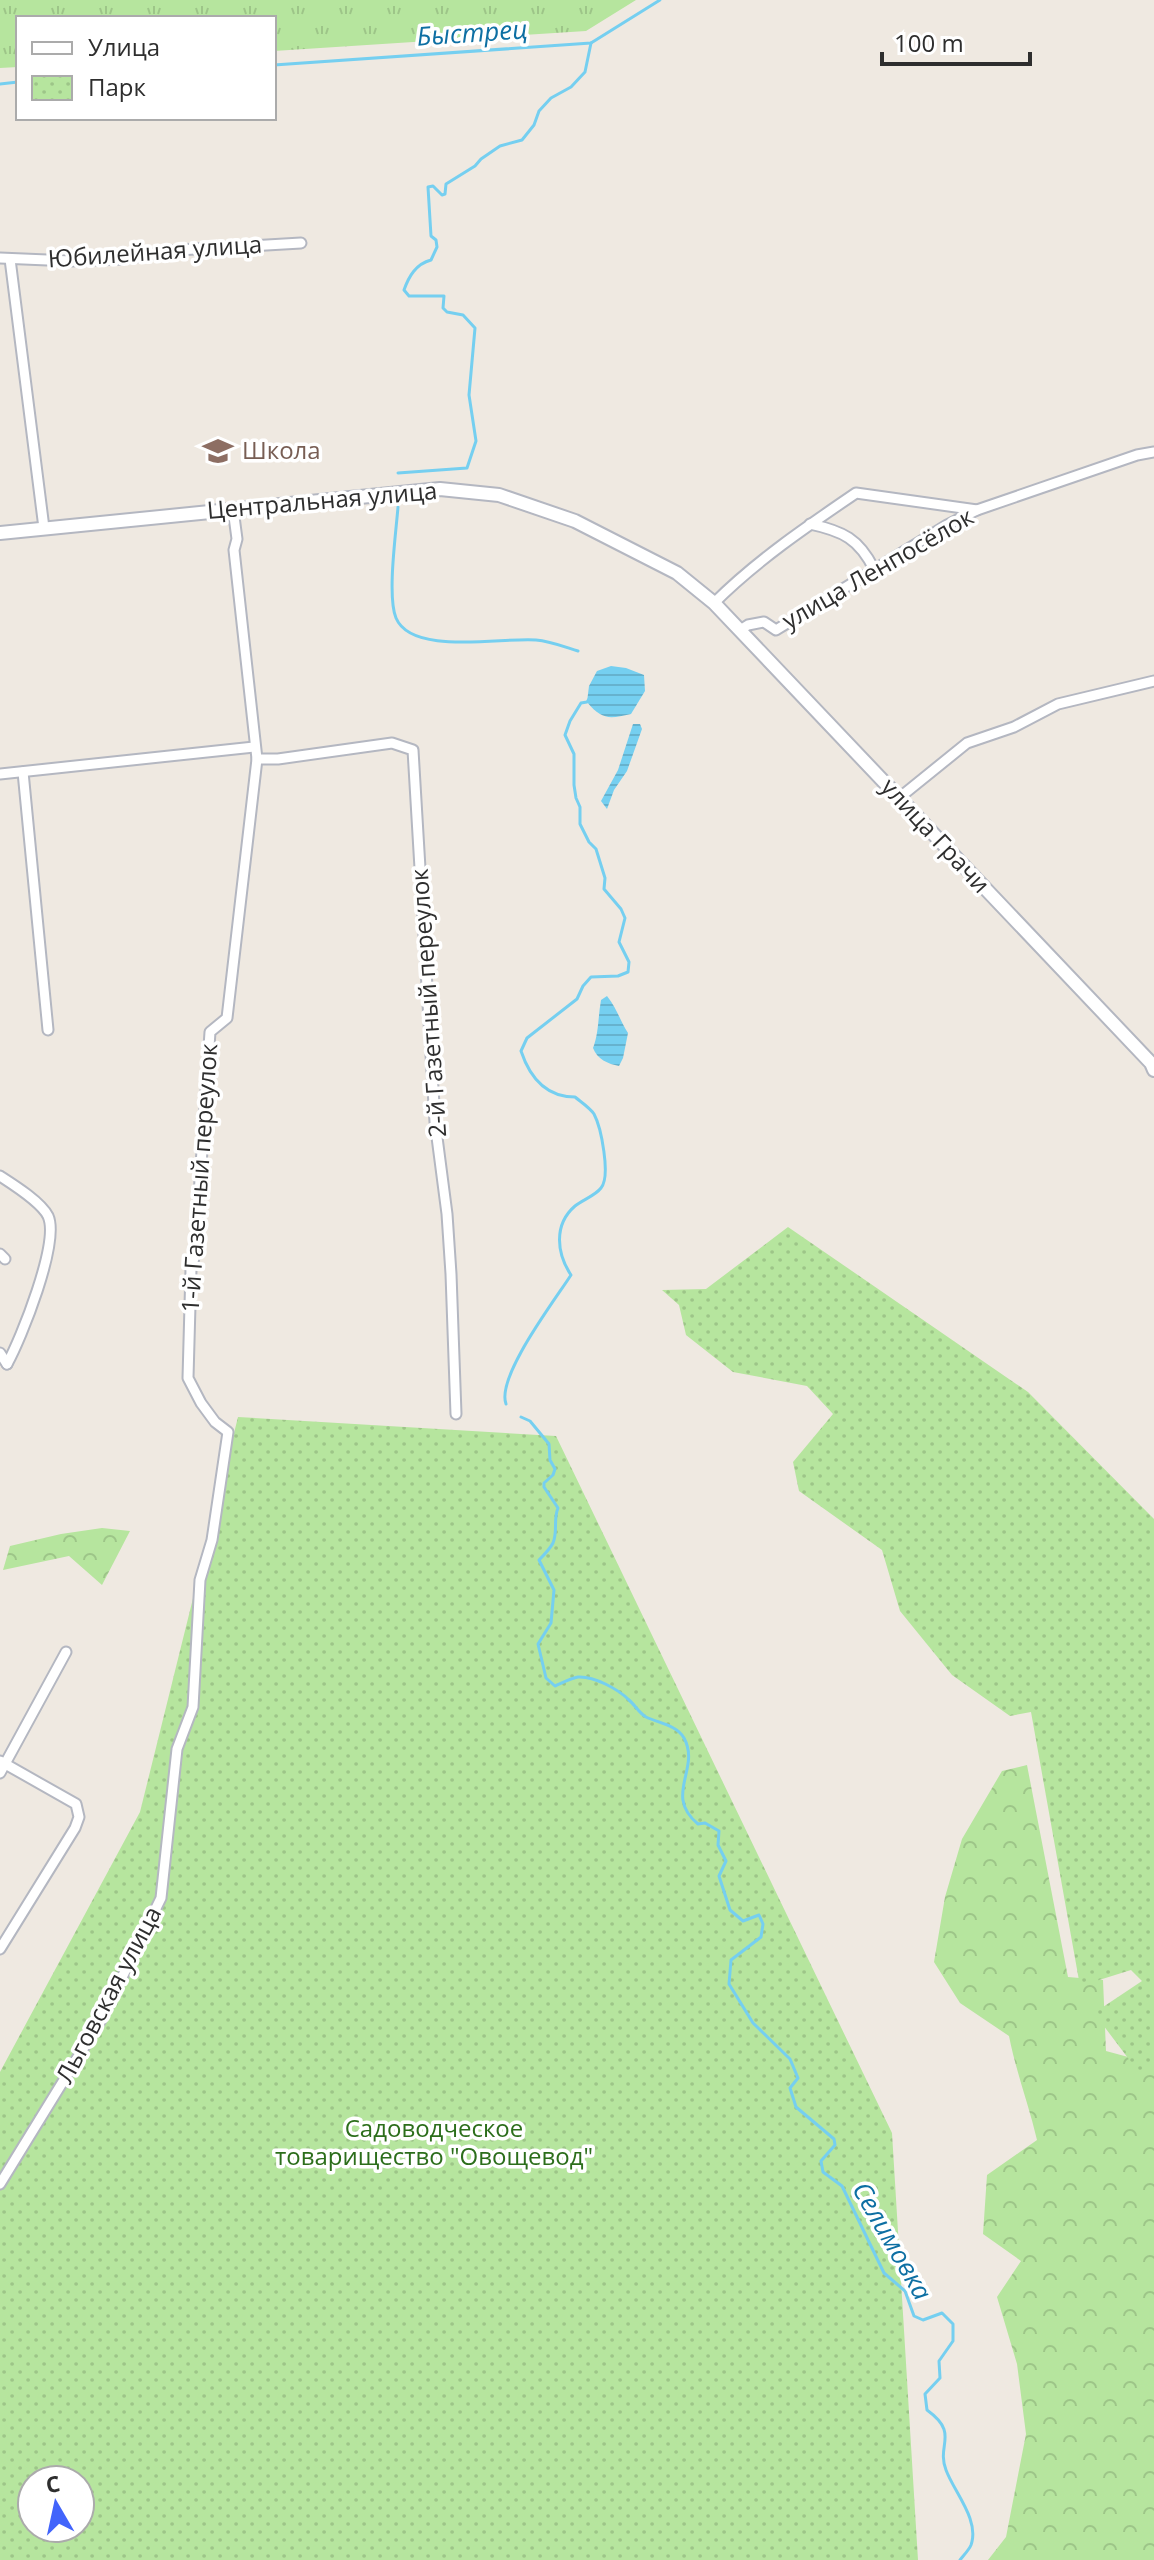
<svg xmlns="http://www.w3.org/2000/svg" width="1154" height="2560" viewBox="0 0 1154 2560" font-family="'Open Sans',sans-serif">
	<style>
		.grass { fill: url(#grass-tufts) }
		.forest { fill: url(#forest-crowns) }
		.park { fill: url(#park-dots); fill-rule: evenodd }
		.water { fill: url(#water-rules) }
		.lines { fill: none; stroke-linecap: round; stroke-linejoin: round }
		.stream { stroke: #75cff0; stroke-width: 3 }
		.minor-casing { stroke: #b4b7c1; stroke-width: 13 }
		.tertiary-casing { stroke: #b4b7c1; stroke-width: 16 }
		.minor { stroke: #fff; stroke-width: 9 }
		.tertiary { stroke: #fff; stroke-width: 12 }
		.labels { text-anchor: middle; stroke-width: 7; stroke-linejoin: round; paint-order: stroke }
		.street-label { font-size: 24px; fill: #2e2e2e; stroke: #fff }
		.education-label { font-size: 24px; fill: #785e54; stroke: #fff; text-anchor: start }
		.park-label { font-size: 24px; fill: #2c6e1b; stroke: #fff }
		.water-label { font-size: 26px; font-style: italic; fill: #0d6fa3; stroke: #fff }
	</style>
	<defs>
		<pattern id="grass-tufts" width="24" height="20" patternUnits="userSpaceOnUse" patternTransform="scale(2)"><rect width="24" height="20" fill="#b6e59e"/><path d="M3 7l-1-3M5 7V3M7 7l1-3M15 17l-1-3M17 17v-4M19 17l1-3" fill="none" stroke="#9dc588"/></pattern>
		<pattern id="forest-crowns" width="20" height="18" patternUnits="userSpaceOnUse" patternTransform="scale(2)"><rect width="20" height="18" fill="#b6e59e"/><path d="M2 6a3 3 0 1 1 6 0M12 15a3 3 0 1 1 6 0" fill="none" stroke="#9dc588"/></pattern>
		<pattern id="park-dots" width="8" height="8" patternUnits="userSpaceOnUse" patternTransform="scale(2)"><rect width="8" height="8" fill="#b6e59e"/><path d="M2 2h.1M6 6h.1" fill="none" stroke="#9dc588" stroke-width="1.8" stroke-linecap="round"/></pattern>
		<pattern id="water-rules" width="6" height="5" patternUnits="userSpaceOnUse" patternTransform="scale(2)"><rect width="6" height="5" fill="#75cff0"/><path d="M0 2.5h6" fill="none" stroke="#66b2ce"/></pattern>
	</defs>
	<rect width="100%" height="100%" fill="#efe9e1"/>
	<polygon class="grass" points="0,0 636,0 586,31 274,51 274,18 18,18 18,67 0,68"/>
	<g class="forest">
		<polygon points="102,1528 130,1531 102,1585 69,1556 3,1570 10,1546 61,1534"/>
		<path d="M1027,1765L1068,1977L1103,1980L1106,2051L1154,2064V2560H988L1006,2537L1026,2434L1017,2364L997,2297L1021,2261L983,2234L987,2175L1037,2140C1029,2105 1016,2072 1009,2036L960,2003L934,1962L945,1897L962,1839L1002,1771Z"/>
	</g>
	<g class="park">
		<polygon points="788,1227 1028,1392 1154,1519 1154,2070 1137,2070 1094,2013 1142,1981 1131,1970 1080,1986 1031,1712 1010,1716 952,1675 900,1611 882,1550 799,1491 793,1462 833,1414 807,1386 733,1372 686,1335 679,1305 662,1290 706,1289"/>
		<path d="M238,1417L556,1436L892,2133L918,2560H0V2072L140,1812ZM32,2480H80V2528H32Z"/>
	</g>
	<g class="water">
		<path d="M611,666L626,668L644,675L645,691L631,714C609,719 602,720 587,702L589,686L597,671Z"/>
		<polygon points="633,724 640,724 642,729 627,771 614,790 607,809 601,801 618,770"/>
		<path d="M607,996C617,1008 620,1021 628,1033L623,1058L619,1066C608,1064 597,1059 593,1048C599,1033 598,1016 601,1000Z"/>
	</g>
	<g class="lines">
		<g class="stream">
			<polyline points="274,65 591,43 660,0"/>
			<polyline points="0,84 18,82"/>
			<path d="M398,473L467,468L476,441L469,395L475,328L463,315L447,312L443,308L444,296H409L404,290C409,276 416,264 431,260L437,247L436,240L431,236L428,187L433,186L442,195L445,194L446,184L475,166L481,159L500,146L522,140L534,125L539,111L551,98L571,87L585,72L591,43"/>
			<path d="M398,507C396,533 387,596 396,618C412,656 502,637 536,640C550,641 565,647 578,651"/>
			<path d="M506,1404C496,1377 555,1300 571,1275C557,1254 553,1225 575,1206C582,1200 595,1196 601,1188C611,1176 601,1127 594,1114C590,1108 581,1102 575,1097C546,1097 530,1078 521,1051L527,1038L577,999L583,986L591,977L618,976L628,972L629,962L619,942L625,918L621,909L604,889L605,878L596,849L589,842L580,824V807L576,798L574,785V754L565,735L570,721L581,703L587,702L589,699"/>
			<path d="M521,1417L530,1421L549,1444L550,1460L555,1469L553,1475L544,1483V1487L558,1508C553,1520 558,1531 553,1543C550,1549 544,1555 539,1560L554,1590L551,1623L538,1644L546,1678L555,1686C562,1683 571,1678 578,1677C594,1676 618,1689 629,1700C635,1705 639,1713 646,1717C658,1723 677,1725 684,1738C701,1769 663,1795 698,1824L705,1823L719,1831L718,1845L726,1861L719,1876L730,1910L743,1921L759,1915L763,1924L761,1937L731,1960L729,1984L753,2023L790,2059L798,2078L790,2088L796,2107L834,2139L835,2145L821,2161L823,2172L842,2186L884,2273L905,2291L914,2316L923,2320L942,2313L953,2324V2341L939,2361L940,2378L925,2394L927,2410C960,2434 936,2444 946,2470C954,2492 980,2520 971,2545C969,2550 963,2556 960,2560"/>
		</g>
		<g class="minor-casing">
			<g id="minor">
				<polyline points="0,258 71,261 123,259 178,250 301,243"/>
				<polyline points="10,259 44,528"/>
				<path d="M810,524C843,531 859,539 874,569"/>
				<path d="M714,603C756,561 806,527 856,493L977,510"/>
				<polyline points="740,630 748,625 764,622 776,630 947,525 977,510 1137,455 1154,452"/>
				<polyline points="257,759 278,759 392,743 413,750 435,1122 447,1214 451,1274 456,1414"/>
				<polyline points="23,772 48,1030"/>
				<polyline points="0,774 254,747"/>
				<polyline points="899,798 967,743 1014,727 1058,704 1154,681"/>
				<path d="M0,1176C14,1185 41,1202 48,1216C60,1242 21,1339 7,1364"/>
				<polyline points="0,1254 5,1259"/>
				<polyline points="0,1353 7,1364"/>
				<polyline points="0,1761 76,1804 79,1817 75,1828 0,1949"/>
				<polyline points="0,1773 66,1652"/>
				<polyline points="0,2184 102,2018 161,1898 177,1749 193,1707 200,1580 212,1540 228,1432 215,1422 201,1403 188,1378 191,1269 195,1254 210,1032 227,1018 257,759 234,550 237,539 233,509"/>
			</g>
		</g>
		<g class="tertiary-casing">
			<polyline id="tertiary" points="0,533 440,489 499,495 575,521 677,573 714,603 1151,1063 1154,1070"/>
		</g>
		<use href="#minor" class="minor"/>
		<use href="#tertiary" class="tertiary"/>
	</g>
	<defs>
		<g id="school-bare" transform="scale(2.4)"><path d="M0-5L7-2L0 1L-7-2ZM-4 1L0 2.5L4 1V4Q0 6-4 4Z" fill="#8d6e63" stroke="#fff" stroke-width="2.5" paint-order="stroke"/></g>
	</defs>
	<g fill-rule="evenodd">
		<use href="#school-bare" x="218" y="451"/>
	</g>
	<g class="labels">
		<g class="street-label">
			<text transform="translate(155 252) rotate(-4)" y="8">Юбилейная улица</text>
			<text transform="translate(322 501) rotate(-5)" y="8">Центральная улица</text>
			<text transform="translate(878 569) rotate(-30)" y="8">улица Ленпосёлок</text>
			<text transform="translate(935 836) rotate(47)" y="8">улица Грачи</text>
			<text transform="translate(429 1003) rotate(-94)" y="8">2-й Газетный переулок</text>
			<text transform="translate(200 1178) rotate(-86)" y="8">1-й Газетный переулок</text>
			<text transform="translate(109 1995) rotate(-62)" y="8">Льговская улица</text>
		</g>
		<g class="education-label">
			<text x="242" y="459">Школа</text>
		</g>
		<g class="park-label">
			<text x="434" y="2137">Садоводческое<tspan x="434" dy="28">товарищество "Овощевод"</tspan></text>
		</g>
		<g class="water-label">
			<text transform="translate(472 33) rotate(-4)" y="9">Быстрец</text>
			<text transform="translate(892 2241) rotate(60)" y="9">Селимовка</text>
		</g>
	</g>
	<rect x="16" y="16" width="260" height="104" fill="#ffffff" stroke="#ababab" stroke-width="2"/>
	<rect x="32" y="42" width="40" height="12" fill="#ffffff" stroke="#ababab" stroke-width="2"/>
	<text x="88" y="56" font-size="24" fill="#2e2e2e">Улица</text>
	<rect x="32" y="76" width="40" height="24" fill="url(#park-dots)" stroke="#ababab" stroke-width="2"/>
	<text x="88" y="96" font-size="24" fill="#2e2e2e">Парк</text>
	<g transform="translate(56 2504) rotate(351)"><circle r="38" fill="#ffffff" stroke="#ababab" stroke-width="2"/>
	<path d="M0-6L14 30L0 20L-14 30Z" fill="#4264fb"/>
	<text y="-12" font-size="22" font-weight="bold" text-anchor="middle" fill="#2e2e2e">С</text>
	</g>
	<path d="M882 52v12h148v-12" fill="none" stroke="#2e2e2e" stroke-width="4"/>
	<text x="894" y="52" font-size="24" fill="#2e2e2e" stroke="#ffffff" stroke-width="6" paint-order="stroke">100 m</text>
</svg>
